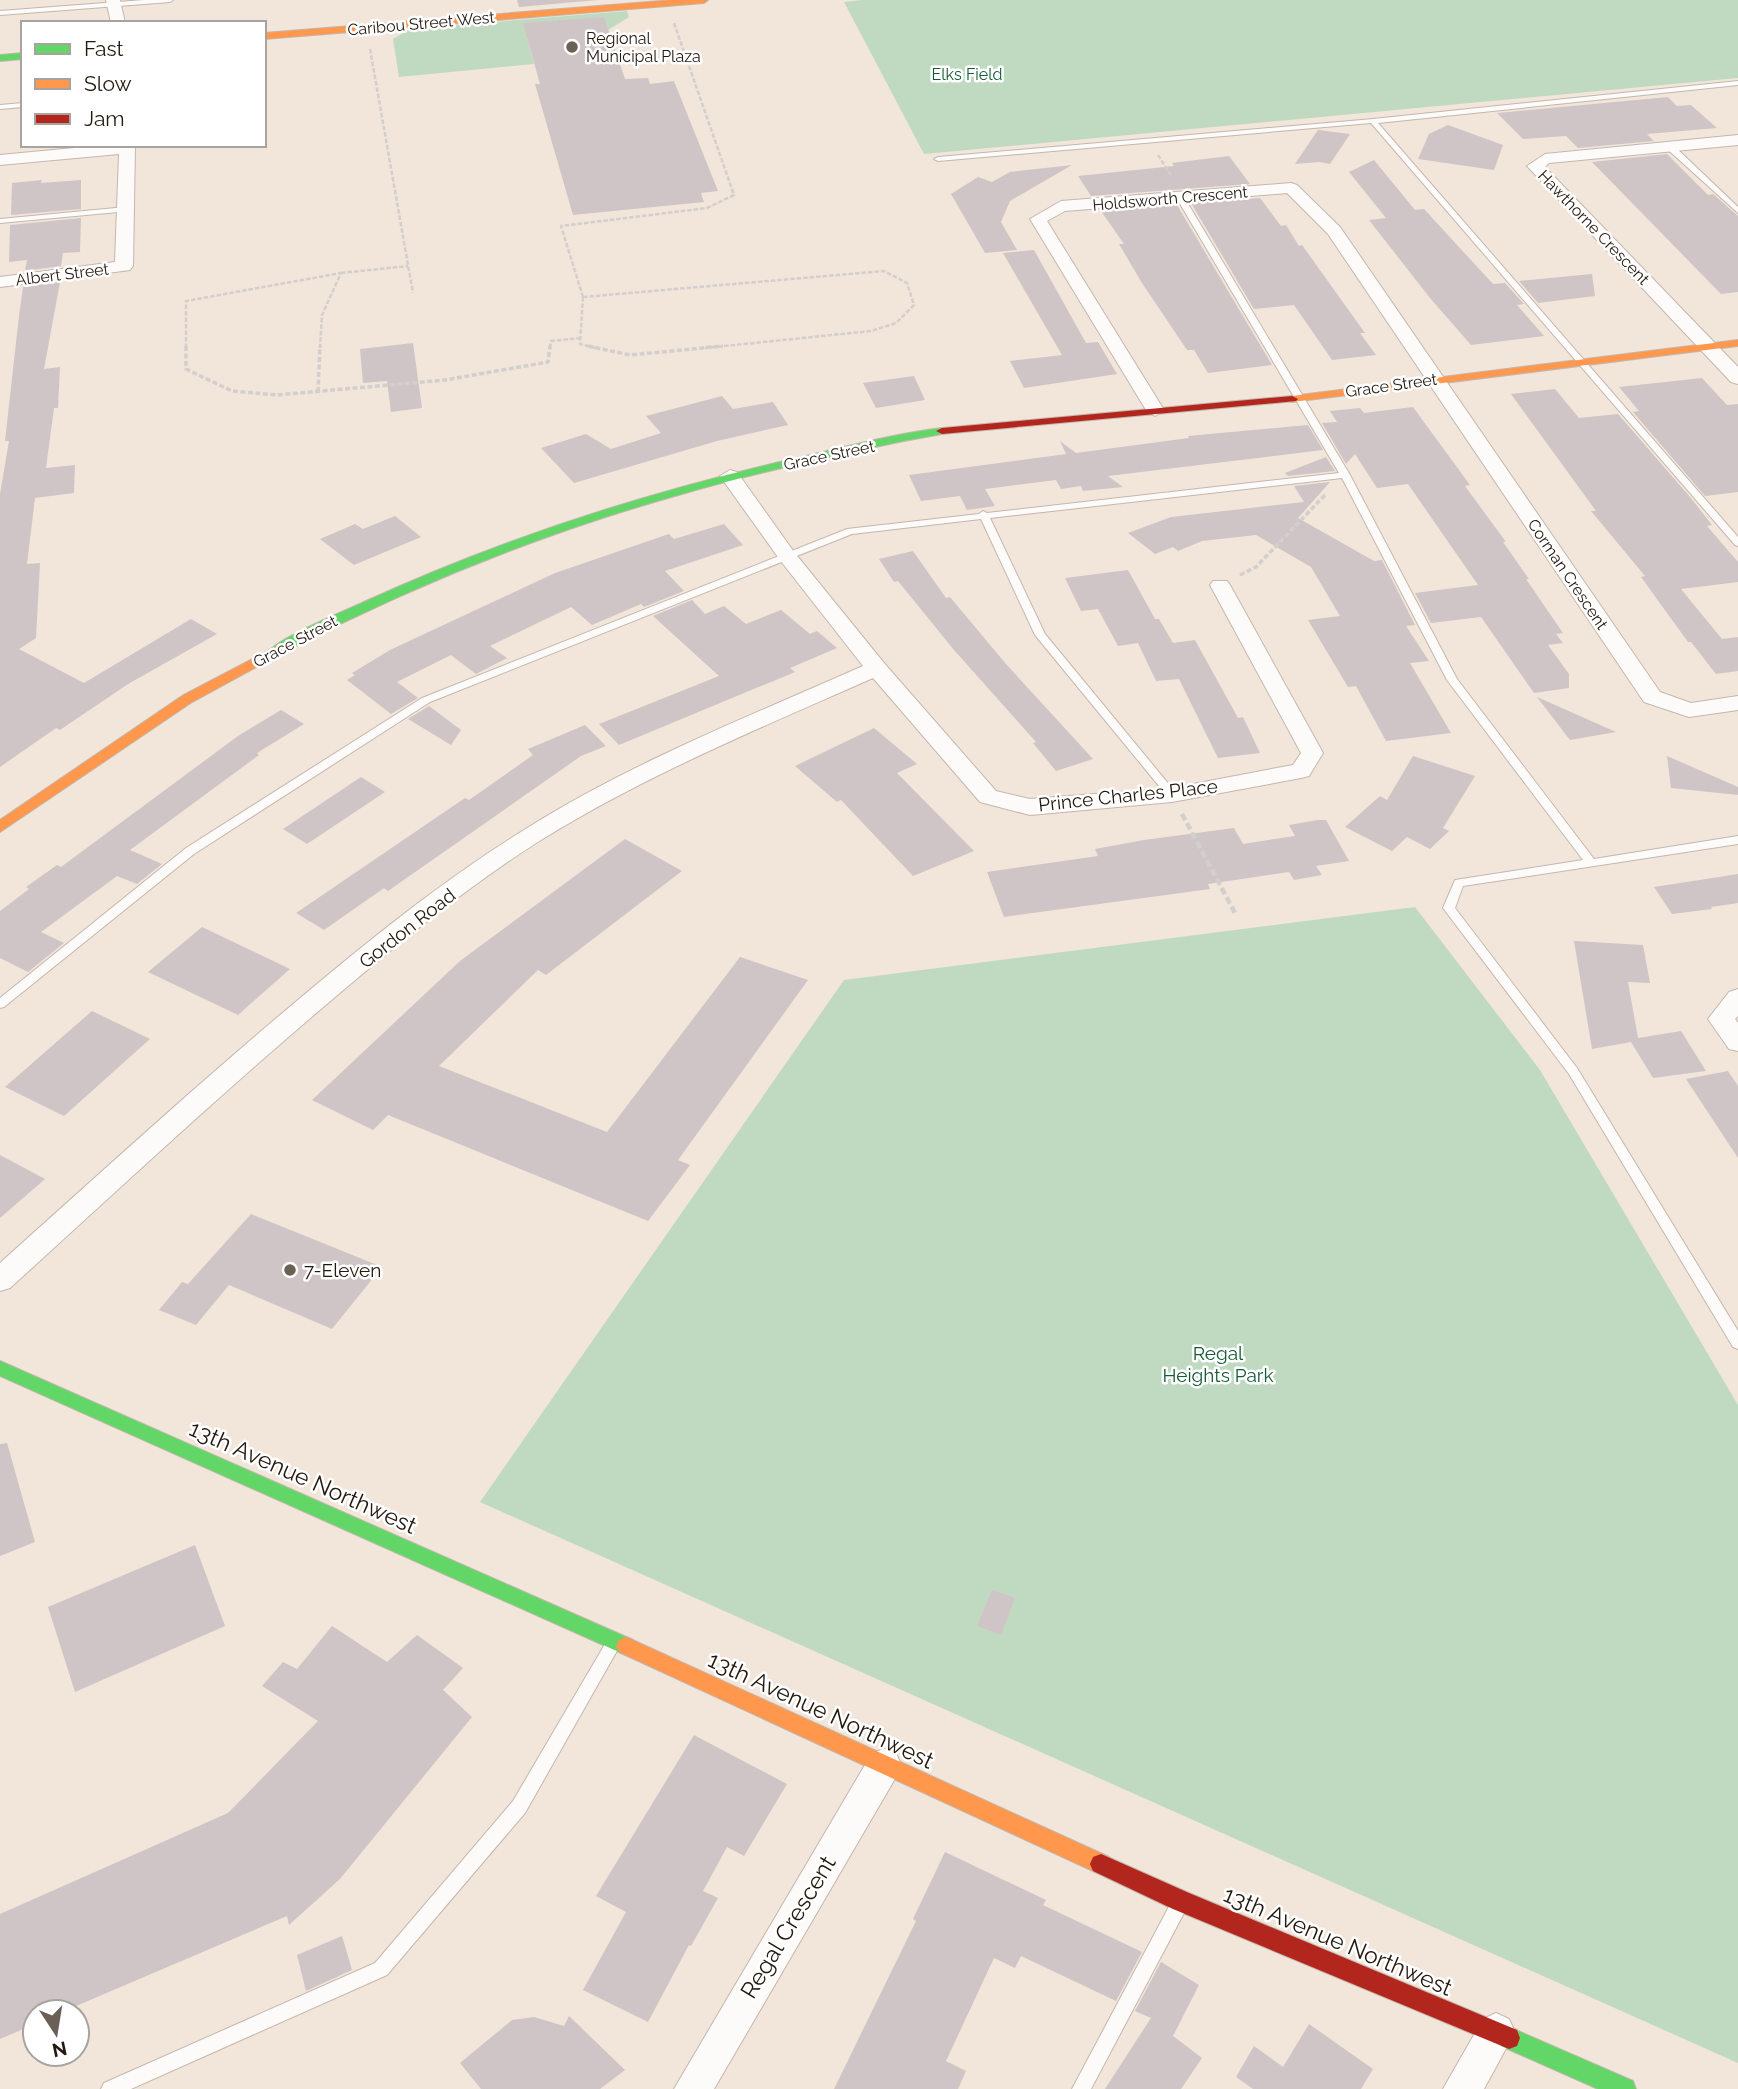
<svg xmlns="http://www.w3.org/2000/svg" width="1738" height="2089" viewBox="0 0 1738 2089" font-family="Raleway,sans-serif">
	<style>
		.green { fill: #c0dac1 }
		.building { fill: #d0c5c6 }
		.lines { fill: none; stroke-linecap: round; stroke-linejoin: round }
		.lane-casing { stroke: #c3b7ae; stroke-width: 2 }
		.street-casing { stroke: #c3b7ae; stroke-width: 2 }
		.fast-casing { stroke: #c3b7ae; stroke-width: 2 }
		.slow-casing { stroke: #c3b7ae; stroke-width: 2 }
		.jam-casing { stroke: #c3b7ae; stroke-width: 2 }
		.path-far2 { stroke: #d3cfcc; stroke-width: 2.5; stroke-dasharray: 4.5 2; stroke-linecap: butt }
		.path-far1 { stroke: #d3cfcc; stroke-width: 3.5; stroke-dasharray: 5 2.5; stroke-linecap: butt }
		.path { stroke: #d3cfcc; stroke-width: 4.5; stroke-dasharray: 7 3.5; stroke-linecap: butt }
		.lane { fill: #fdfbf9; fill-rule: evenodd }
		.street { fill: #fdfbf9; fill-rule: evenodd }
		.fast { fill: #63d668; fill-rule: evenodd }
		.slow { fill: #ff974d; fill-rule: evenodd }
		.jam { fill: #b3261e; fill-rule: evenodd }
		.poi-dot { fill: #6b6056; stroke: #fff; stroke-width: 2.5 }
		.labels { text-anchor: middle; stroke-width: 5; stroke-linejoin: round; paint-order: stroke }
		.far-street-label { font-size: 16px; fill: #23190f; stroke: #fff }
		.far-poi-label { font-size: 16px; fill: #23190f; stroke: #fff; text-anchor: start }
		.far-park-label { font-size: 16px; fill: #155935; stroke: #fff }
		.street-label { font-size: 19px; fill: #23190f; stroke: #fff }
		.poi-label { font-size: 19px; fill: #23190f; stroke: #fff; text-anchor: start }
		.park-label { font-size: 19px; fill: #155935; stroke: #fff }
		.near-street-label { font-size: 23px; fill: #23190f; stroke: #fff }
	</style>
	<rect width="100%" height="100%" fill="#f2e5da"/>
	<g class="green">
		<polygon points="862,0 1738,0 1738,78 924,154 844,2"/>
		<polygon points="627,11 629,17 608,30 527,37 534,64 399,77 393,39 410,29"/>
		<polygon points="1415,907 1540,1070 1738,1405 1738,2063 480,1502 844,980"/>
	</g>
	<g class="building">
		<polygon points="517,0 598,0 519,7"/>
		<polygon points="604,17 625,79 648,78 650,84 674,81 718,191 701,193 704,202 573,215 535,84 540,84 523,23"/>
		<polygon points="1668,97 1677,106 1691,105 1717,128 1647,134 1654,141 1578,148 1566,136 1523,139 1497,113"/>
		<polygon points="1448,125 1503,145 1494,170 1418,159 1429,134"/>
		<polygon points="1318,130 1350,134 1330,164 1320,162 1295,164"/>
		<polygon points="1667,154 1708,195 1713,194 1738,216 1738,292 1721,294 1592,162"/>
		<polygon points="1229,156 1250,184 1091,196 1078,176 1174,166 1172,163"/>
		<polygon points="1374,160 1415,210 1424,209 1493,284 1505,283 1524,304 1517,305 1544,336 1471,345 1430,298 1369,220 1386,218 1349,172"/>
		<polygon points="1072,165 1010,201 1001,222 1017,250 985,253 951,194 978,177 992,182 1010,172"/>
		<polygon points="42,180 41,183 81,180 81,209 11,215 12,183"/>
		<polygon points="1260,198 1281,226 1286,225 1299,246 1302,245 1365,333 1360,333 1376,355 1332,360 1294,305 1254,309 1191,203"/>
		<polygon points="1177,205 1272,365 1208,373 1194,350 1187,350 1142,283 1119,244 1124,244 1101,211"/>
		<polygon points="81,218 80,252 63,253 61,266 25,271 27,260 9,262 10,225"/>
		<polygon points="1034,250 1086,343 1098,342 1117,374 1024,388 1010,361 1062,355 1003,253"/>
		<polygon points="1592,274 1595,296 1538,303 1519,281"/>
		<polygon points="60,282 44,369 60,367 58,408 54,408 46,468 75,465 74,493 35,498 27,564 40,563 36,638 19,649 84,683 191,619 217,634 128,684 60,730 56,728 0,767 0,494 9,441 5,441 19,316 23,287"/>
		<polygon points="413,343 422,408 391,412 387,381 363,383 360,349"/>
		<polygon points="914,376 925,400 876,408 863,383"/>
		<polygon points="1702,378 1727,405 1738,404 1738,492 1705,496 1633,412 1639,411 1619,387"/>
		<polygon points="1555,389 1579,418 1618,414 1690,497 1712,525 1707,526 1738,562 1738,582 1681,589 1722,639 1738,637 1738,671 1716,674 1691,642 1688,642 1641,577 1645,576 1591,511 1596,511 1511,394"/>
		<polygon points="722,396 733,409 773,402 788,425 717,441 574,483 541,448 586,434 611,449 661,433 646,416"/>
		<polygon points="1413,407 1470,485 1465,486 1506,542 1503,542 1529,579 1526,579 1563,633 1556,634 1563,643 1548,645 1569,674 1569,688 1534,693 1481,617 1431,623 1415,593 1478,585 1408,484 1377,488 1355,454 1346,464 1322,423 1337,422 1330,411 1360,408 1364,413"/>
		<polygon points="1308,425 1323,450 1108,476 1123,487 1083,491 1081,486 1061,489 1056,480 985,489 995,506 967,510 960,496 921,501 909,475 1066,454 1060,441 1076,453 1189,438 1188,436"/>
		<polygon points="1326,457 1335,471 1288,476 1285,473"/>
		<polygon points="1330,482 1298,518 1374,561 1382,560 1415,625 1406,626 1429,661 1410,663 1451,733 1386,741 1356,686 1348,687 1308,620 1340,616 1311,567 1256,535 1202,541 1178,551 1173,547 1155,554 1128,533 1171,517 1304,502 1294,486"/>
		<polygon points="395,516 421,537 354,565 320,539 355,524 363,529"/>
		<polygon points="724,524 743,545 665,571 684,591 644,607 641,604 592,625 571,607 490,646 507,658 476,674 451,655 397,682 418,698 391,714 347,680 355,675 352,673 390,650 555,573 669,534 674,539"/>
		<polygon points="913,551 946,598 950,597 1006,664 1093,759 1056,771 1033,743 1036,742 954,650 898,581 894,582 879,559"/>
		<polygon points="1128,570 1155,619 1159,619 1173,643 1195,640 1238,718 1243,717 1260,753 1218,758 1179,679 1156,681 1138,643 1118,646 1098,609 1081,611 1065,578"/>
		<polygon points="692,600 705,614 724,606 746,624 781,610 810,634 817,631 837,648 790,668 795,672 619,745 599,724 719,676 653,616"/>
		<polygon points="1537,697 1616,732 1570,740"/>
		<polygon points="429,706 461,730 451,745 408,719"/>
		<polygon points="281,710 304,724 257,753 259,755 130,850 162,864 137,884 117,876 41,932 64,943 28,972 0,958 0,911 29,889 26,887 57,865 61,867 238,736"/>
		<polygon points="585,725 606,746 581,756 388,891 384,888 324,930 296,913 465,798 469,800 533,755 528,749"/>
		<polygon points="874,728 917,764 897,773 974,851 913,876 841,800 837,802 795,766"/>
		<polygon points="1413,756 1475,776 1443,828 1449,831 1430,849 1407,837 1392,851 1345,827 1380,796 1387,800"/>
		<polygon points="1667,756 1738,787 1738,795 1671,788"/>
		<polygon points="361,777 385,792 307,844 283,829"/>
		<polygon points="1318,820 1326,820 1349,861 1316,866 1322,875 1294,880 1289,872 1208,884 1210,889 1004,917 987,872 1098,856 1095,849 1144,840 1234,828 1243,844 1295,836 1289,825"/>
		<polygon points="625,839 682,871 546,975 538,970 439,1066 607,1132 740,957 808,980 678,1160 690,1165 648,1221 388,1115 373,1130 312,1100 460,961"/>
		<polygon points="1738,874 1738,903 1711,907 1712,909 1672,914 1654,887"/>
		<polygon points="202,927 290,969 238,1015 148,972"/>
		<polygon points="1574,941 1643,945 1650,983 1628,982 1638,1038 1681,1031 1706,1071 1653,1078 1631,1042 1592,1049"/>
		<polygon points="92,1011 150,1039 64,1116 5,1087"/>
		<polygon points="1728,1071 1738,1086 1738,1158 1686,1079"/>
		<polygon points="0,1155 45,1179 0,1218"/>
		<polygon points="251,1214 382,1267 332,1329 229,1285 196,1325 159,1310 182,1282 188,1284"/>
		<polygon points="7,1443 35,1542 0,1556 0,1444"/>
		<polygon points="195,1545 225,1626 75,1692 48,1607"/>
		<polygon points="992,1590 1015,1598 1001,1635 977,1626"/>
		<polygon points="332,1626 387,1662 417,1635 463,1668 443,1690 472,1717 340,1879 289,1925 287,1916 62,2012 35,2012 35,2024 0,2039 0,1914 228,1813 318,1721 262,1686 283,1662 297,1669"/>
		<polygon points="694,1735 787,1784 744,1856 727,1847 703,1891 718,1898 691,1946 689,1945 648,2022 583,1990 626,1912 596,1896"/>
		<polygon points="945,1852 1046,1900 1043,1905 1142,1952 1116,2001 1021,1956 1015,1968 994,1958 946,2061 966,2071 958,2089 834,2089 916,1921 913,1919"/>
		<polygon points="342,1936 352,1970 306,1991 297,1955"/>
		<polygon points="1161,1962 1199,1985 1173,2036 1202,2058 1181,2089 1105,2089 1151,2018 1135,2011"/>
		<polygon points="569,2016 625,2070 600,2089 481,2089 460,2063 512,2020 534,2017 564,2026"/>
		<polygon points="1309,2024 1373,2069 1361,2089 1253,2089 1236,2077 1254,2046 1283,2067"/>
	</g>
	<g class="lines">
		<g class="lane-casing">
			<g id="lane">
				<polygon points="144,0 173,0 170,2 0,15 0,11"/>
				<polygon points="1738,81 1738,85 1378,123 1738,537 1738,546 1735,545 1371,123 938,161 934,159 938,157 1373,119"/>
				<polygon points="23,103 23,107 0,109 0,105"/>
				<polygon points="1666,144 1672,144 1738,207 1738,213 1666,148"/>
				<polygon points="1177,195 1184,197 1350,475 1457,679 1594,859 1738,836 1738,844 1463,886 1455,908 1577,1068 1738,1331 1738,1349 1733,1347 1569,1074 1443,908 1455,880 1583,860 1447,680 1342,478 990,518 1045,634 1176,793 1177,795 1176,797 1168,797 1035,635 981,519 852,534 430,702 194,854 4,1007 0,1008 0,998 186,848 422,698 847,529 979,514 983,511 987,513 1339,473 1176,197"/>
				<polygon points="126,207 129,207 129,211 0,223 0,219"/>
				<polygon points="613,1637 618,1639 621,1644 618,1649 525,1813 387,1975 131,2089 101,2089 104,2083 375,1963 513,1801 608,1639"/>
				<polygon points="1178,1899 1184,1901 1186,1907 1184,1913 1091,2089 1072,2089 1172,1901"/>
			</g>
		</g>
		<g class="street-casing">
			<g id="street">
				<polygon points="106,0 120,0 125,23 111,23"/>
				<polygon points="1738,135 1738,145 1549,163 1545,167 1738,367 1738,384 1731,382 1527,166 1545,154"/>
				<polygon points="106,145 135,145 133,266 130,270 0,287 0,277 115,262 119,154 0,165 0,155"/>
				<polygon points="1291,183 1297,185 1340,227 1660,692 1691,703 1738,696 1738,710 1689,717 1644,702 1328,234 1287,193 1065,211 1047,221 1164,410 1155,416 1146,410 1030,219 1061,201"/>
				<path d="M730,470L737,472L794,552L884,663L996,791L1030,799L1172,788L1293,765L1301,753L1210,585L1213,581H1227L1230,585L1323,753L1309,776L1301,778L1172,802L1030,815L980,802L873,678C760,728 646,775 541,840C471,884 405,938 341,992C228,1087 120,1188 10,1288L0,1291V1263C107,1167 213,1070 323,979C387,926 453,874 524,830C630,763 748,717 863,666L780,560L720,476Z"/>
				<polygon points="1738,989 1738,1016 1735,1019 1738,1023 1738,1051 1729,1049 1708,1019 1729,992"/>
				<polygon points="884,1749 896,1753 901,1765 896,1777 714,2089 674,2089 872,1753"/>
				<polygon points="1496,2013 1509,2019 1515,2032 1484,2089 1443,2089 1483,2019"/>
			</g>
		</g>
		<g class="fast-casing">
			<g id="fast">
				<polygon points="23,53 23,59 0,61 0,55"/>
				<path d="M942,428L948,431L946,433C929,437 911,439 894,443C823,458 751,474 682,494C542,533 410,587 282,653L277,654L270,650C285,635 343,612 364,602C503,538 648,492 797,458C845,447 893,434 942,428Z"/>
				<polygon points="0,1361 633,1640 636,1646 633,1652 626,1655 619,1652 0,1376"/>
				<polygon points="1509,2027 1633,2081 1636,2089 1598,2089 1501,2046 1498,2038 1501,2030"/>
			</g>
		</g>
		<g class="slow-casing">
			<g id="slow">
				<polygon points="673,0 708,0 704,3 264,39 264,33"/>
				<polygon points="1738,340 1738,346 1292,402 1286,399 1292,396"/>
				<polygon points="277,646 284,650 282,653 192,702 0,832 0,820 182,696"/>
				<polygon points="626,1637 1109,1857 1112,1864 1109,1871 1101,1874 1093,1871 619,1652 616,1646 619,1640"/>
			</g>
		</g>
		<g class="jam-casing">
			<g id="jam">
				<polygon points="1292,396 1298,399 1296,401 942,434 936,431 942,428"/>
				<polygon points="1101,1854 1189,1893 1517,2030 1520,2038 1517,2046 1509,2049 1173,1909 1093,1871 1090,1864 1093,1857"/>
			</g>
		</g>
		<g class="path-far2">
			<polyline points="370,49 413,293"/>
			<polyline points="1158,155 1172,177"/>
			<polyline points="341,273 408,266"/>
			<polyline points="583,297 580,344 596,348"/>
			<polyline points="583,297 561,226 707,208 734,195 674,23"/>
			<polyline points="583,297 884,271 907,283 914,305 896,323 871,331 705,348"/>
			<polyline points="186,348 186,301 341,273 322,315 320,348"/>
			<polyline points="550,348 551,341 581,338"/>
		</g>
		<g class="path-far1">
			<polyline points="186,346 186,369 232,391 277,395 445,380 548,362 550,346"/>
			<polyline points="588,346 630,355 723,346"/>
			<polyline points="318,392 320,346"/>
			<polyline points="1240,575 1256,567 1325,495"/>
		</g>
		<polyline class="path" points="1182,814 1235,913"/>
		<use href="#lane" class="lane"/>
		<use href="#street" class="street"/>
		<use href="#fast" class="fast"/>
		<use href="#slow" class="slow"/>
		<use href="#jam" class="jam"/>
	</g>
	<g class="poi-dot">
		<circle cx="572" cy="47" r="7"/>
		<circle cx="290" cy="1270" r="7"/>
	</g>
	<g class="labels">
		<g class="far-street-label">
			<text transform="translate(421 23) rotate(-5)" y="6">Caribou Street West</text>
			<text transform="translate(1170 198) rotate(-5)" y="6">Holdsworth Crescent</text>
			<text transform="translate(1594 227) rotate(46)" y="6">Hawthorne Crescent</text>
			<text transform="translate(62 274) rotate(-7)" y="6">Albert Street</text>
			<text transform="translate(1391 385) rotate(-8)" y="6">Grace Street</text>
			<text transform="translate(829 455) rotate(-12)" y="6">Grace Street</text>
			<text transform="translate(1568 574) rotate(56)" y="6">Corman Crescent</text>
			<text transform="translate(295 641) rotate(-28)" y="6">Grace Street</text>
		</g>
		<g class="far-poi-label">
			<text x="586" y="44">Regional<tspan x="586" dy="18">Municipal Plaza</tspan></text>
		</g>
		<g class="far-park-label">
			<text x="967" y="80">Elks Field</text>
		</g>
		<g class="street-label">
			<text transform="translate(1128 795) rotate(-6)" y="7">Prince Charles Place</text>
			<text transform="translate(407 928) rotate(-38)" y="7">Gordon Road</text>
		</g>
		<g class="poi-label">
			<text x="304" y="1277">7-Eleven</text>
		</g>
		<g class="park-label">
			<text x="1218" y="1360">Regal<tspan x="1218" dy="22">Heights Park</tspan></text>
		</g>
		<g class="near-street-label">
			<text transform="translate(303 1477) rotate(24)" y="8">13th Avenue Northwest</text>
			<text transform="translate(821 1710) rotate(25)" y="8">13th Avenue Northwest</text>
			<text transform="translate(788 1927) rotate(-59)" y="8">Regal Crescent</text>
			<text transform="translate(1338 1941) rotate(23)" y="8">13th Avenue Northwest</text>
		</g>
	</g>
	<rect x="21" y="21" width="245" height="126" fill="#ffffff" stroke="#a7a39f" stroke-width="2"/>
	<rect x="35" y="44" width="35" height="10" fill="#63d668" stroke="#a7a39f" stroke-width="2"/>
	<text x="84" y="56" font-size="21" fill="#23190f">Fast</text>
	<rect x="35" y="79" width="35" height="10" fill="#ff974d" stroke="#a7a39f" stroke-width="2"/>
	<text x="84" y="91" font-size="21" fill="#23190f">Slow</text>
	<rect x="35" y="114" width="35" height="10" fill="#b3261e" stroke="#a7a39f" stroke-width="2"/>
	<text x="84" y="126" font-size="21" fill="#23190f">Jam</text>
	<g transform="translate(56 2033) rotate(168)"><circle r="33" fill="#ffffff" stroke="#a7a39f" stroke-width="2"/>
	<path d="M0-5L12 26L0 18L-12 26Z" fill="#6b6056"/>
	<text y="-10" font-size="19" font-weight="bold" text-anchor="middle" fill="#23190f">N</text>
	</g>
</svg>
